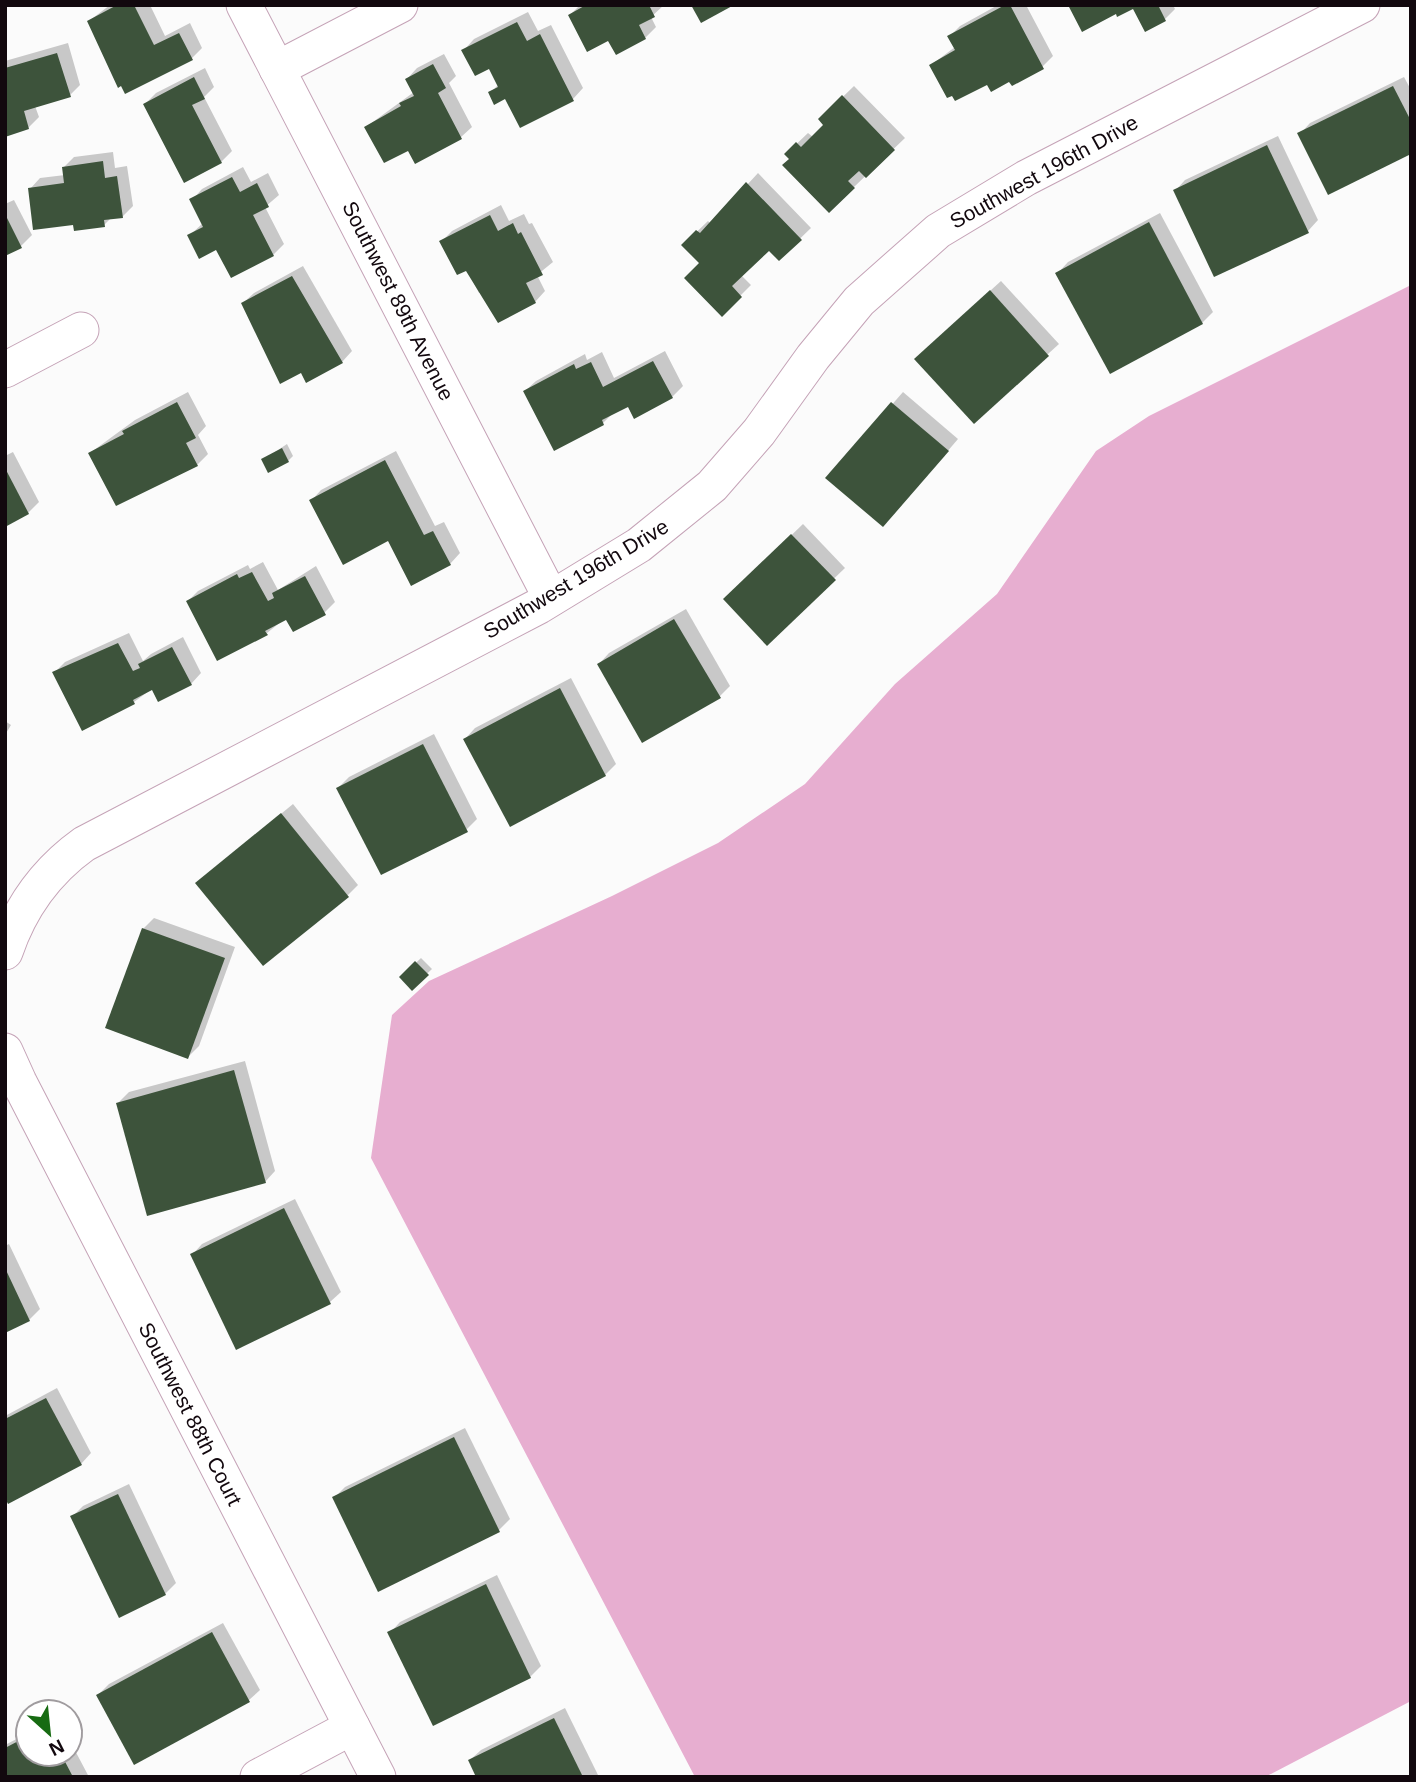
<svg xmlns="http://www.w3.org/2000/svg" width="1416" height="1782" viewBox="0 0 1416 1782" font-family="Arial,sans-serif">
	<style>
		.water { fill: #e7aed0 }
		.shadow { fill: #0003 }
		.building { fill: #3d533b }
		.lines { fill: none; stroke-linecap: round; stroke-linejoin: round }
		.minor-casing { stroke: #c5a3b7; stroke-width: 37 }
		.minor { stroke: #fff; stroke-width: 35 }
		.labels { text-anchor: middle; stroke-width: 7; stroke-linejoin: round; paint-order: stroke }
		.street-label { font-size: 21px; fill: #12080e; stroke: #fff }
	</style>
	<rect width="100%" height="100%" fill="#fbfbfb"/>
	<polygon class="water" points="1411,285 1411,1701 1265,1777 695,1777 371,1158 392,1015 429,981 612,896 718,843 805,784 895,684 997,594 1096,451 1149,416"/>
	<g class="shadow">
		<polygon points="110,5 150,5 165,36 190,23 202,48 192,58 122,84 89,21"/>
		<polygon points="580,5 664,5 651,17 656,27 645,38 609,38 570,15"/>
		<polygon points="998,5 1026,5 1053,56 1042,67 1010,79 988,82 931,65 955,47 949,37 960,26"/>
		<polygon points="1070,5 1173,5 1175,9 1165,19 1133,7 1116,11"/>
		<polygon points="528,12 538,31 551,25 583,88 573,99 506,97 490,93 499,84 490,67 464,50 474,39"/>
		<polygon points="68,43 80,85 70,95 35,106 39,117 28,128 5,135 5,61"/>
		<polygon points="444,54 456,76 449,83 472,127 461,137 415,162 409,149 366,127 414,92 407,79 417,68"/>
		<polygon points="205,68 214,87 204,97 232,151 221,162 145,104 156,93"/>
		<polygon points="1404,77 1411,90 1411,152 1300,134 1310,123"/>
		<polygon points="854,86 905,138 829,211 786,154 808,133 813,137 825,125 820,119"/>
		<polygon points="1278,136 1318,220 1308,231 1175,191 1185,180"/>
		<polygon points="113,152 115,168 127,166 133,206 122,217 111,218 104,225 74,223 30,189 40,178 65,175 64,167 74,157"/>
		<polygon points="243,167 251,182 268,173 279,195 265,207 284,244 273,255 217,247 189,236 203,223 192,200 202,189"/>
		<polygon points="758,173 811,228 779,259 769,248 741,275 751,285 722,314 701,263 683,245 708,221 711,224"/>
		<polygon points="14,200 32,235 21,246 5,254 5,204"/>
		<polygon points="501,205 509,221 524,214 529,224 532,223 553,262 537,275 545,291 535,302 483,291 479,293 466,268 441,242 452,231"/>
		<polygon points="1160,213 1213,312 1202,323 1058,273 1068,262"/>
		<polygon points="303,266 352,351 342,362 302,371 243,303 254,293"/>
		<polygon points="1001,281 1059,344 974,421 927,348"/>
		<polygon points="665,351 683,386 672,397 629,405 615,411 603,423 525,391 536,381 585,354 587,360 602,352 614,378"/>
		<polygon points="188,392 206,426 198,435 208,454 197,465 90,453 135,420"/>
		<polygon points="903,392 958,439 894,514 828,478"/>
		<polygon points="287,444 293,456 288,461 263,460"/>
		<polygon points="396,451 435,526 444,522 460,553 450,564 311,501 321,490"/>
		<polygon points="13,452 39,502 28,513 5,525 5,456"/>
		<polygon points="803,524 845,568 767,643 725,599"/>
		<polygon points="263,562 278,590 316,566 335,602 324,613 287,617 267,633 188,601 198,591 248,565 250,569"/>
		<polygon points="686,609 730,686 719,697 599,664 609,653"/>
		<polygon points="129,633 143,661 151,654 183,637 201,673 191,684 153,688 134,702 54,673 65,662"/>
		<polygon points="571,678 616,764 605,775 465,739 475,728"/>
		<polygon points="5,721 11,725 5,735"/>
		<polygon points="434,734 477,819 466,830 338,788 349,777"/>
		<polygon points="293,804 358,885 348,895 197,883"/>
		<polygon points="154,918 235,947 199,1046 188,1057 143,929"/>
		<polygon points="421,958 432,969 412,988 401,977"/>
		<polygon points="245,1061 275,1171 265,1182 118,1103 129,1092"/>
		<polygon points="295,1199 341,1292 330,1302 192,1255 202,1244"/>
		<polygon points="9,1244 40,1309 29,1320 5,1331 5,1246"/>
		<polygon points="57,1388 91,1453 81,1464 5,1494 5,1416"/>
		<polygon points="465,1428 510,1519 499,1530 379,1589 334,1498 345,1487"/>
		<polygon points="129,1484 176,1583 165,1594 73,1516 83,1506"/>
		<polygon points="497,1575 541,1666 530,1677 390,1633 400,1622"/>
		<polygon points="223,1623 260,1690 249,1700 98,1695 109,1684"/>
		<polygon points="565,1708 599,1777 478,1777 470,1760 481,1750"/>
		<polygon points="28,1733 28,1754 70,1754 70,1741 89,1777 5,1777 5,1745"/>
	</g>
	<g class="building">
		<polygon points="117,5 134,5 154,45 179,33 193,60 125,94 121,86 118,88 87,21"/>
		<polygon points="586,5 649,5 655,17 639,25 646,39 616,55 608,41 587,52 568,15"/>
		<polygon points="691,5 734,5 701,23"/>
		<polygon points="1005,5 1010,5 1044,69 1012,86 1009,82 991,92 987,85 955,101 952,96 947,98 929,65 955,50 947,36"/>
		<polygon points="1068,5 1158,5 1166,21 1145,32 1133,9 1117,17 1116,14 1082,32"/>
		<polygon points="517,22 527,41 540,34 574,101 520,128 505,99 494,105 488,92 498,87 489,69 475,76 461,50"/>
		<polygon points="57,53 71,97 24,111 29,129 5,137 5,68"/>
		<polygon points="433,64 446,88 438,93 462,139 415,164 408,151 384,163 364,127 401,106 399,103 414,96 405,79"/>
		<polygon points="194,77 205,99 192,105 222,163 184,183 143,104"/>
		<polygon points="1393,86 1411,121 1411,154 1328,195 1297,133"/>
		<polygon points="842,95 895,150 866,178 859,171 848,181 855,188 829,213 782,165 789,159 784,154 796,142 801,147 823,125 818,119"/>
		<polygon points="1267,145 1309,233 1214,277 1173,190"/>
		<polygon points="103,161 105,178 117,176 123,218 104,220 105,227 74,231 73,225 33,230 28,188 64,183 62,167"/>
		<polygon points="232,177 240,192 257,183 269,207 253,215 274,256 231,278 216,250 199,259 187,235 203,227 189,199"/>
		<polygon points="746,182 802,240 779,261 769,251 732,286 742,297 722,317 684,278 699,263 681,245 696,230 700,233"/>
		<polygon points="5,214 22,248 5,256"/>
		<polygon points="490,215 498,231 513,223 518,234 521,232 543,275 526,283 536,303 498,323 466,271 457,275 439,241"/>
		<polygon points="1149,222 1203,324 1110,374 1055,273"/>
		<polygon points="292,276 343,363 306,383 301,373 280,384 241,303"/>
		<polygon points="990,290 1049,356 974,424 914,359"/>
		<polygon points="653,361 673,398 634,419 628,407 602,420 604,425 554,451 523,391 574,364 576,369 591,362 603,387"/>
		<polygon points="177,402 196,438 186,443 198,466 116,506 88,453 124,434 122,431"/>
		<polygon points="891,402 949,451 883,527 825,478"/>
		<polygon points="282,448 289,462 268,473 261,459"/>
		<polygon points="385,460 424,535 433,531 451,565 411,586 388,541 343,565 309,500"/>
		<polygon points="5,468 29,514 5,527"/>
		<polygon points="791,534 836,580 767,646 723,599"/>
		<polygon points="252,572 268,601 274,598 272,593 305,576 326,615 293,632 286,620 265,631 268,635 217,661 186,601 237,574 239,578"/>
		<polygon points="674,619 721,698 642,743 597,664"/>
		<polygon points="118,643 133,671 140,668 138,664 172,647 192,685 158,702 152,690 133,700 135,704 82,731 52,672"/>
		<polygon points="560,688 606,776 510,827 463,739"/>
		<polygon points="423,744 468,832 381,875 336,788"/>
		<polygon points="281,813 349,897 263,966 195,883"/>
		<polygon points="142,928 225,958 188,1059 105,1028"/>
		<polygon points="415,961 429,975 412,991 399,977"/>
		<polygon points="234,1070 266,1183 147,1216 116,1103"/>
		<polygon points="284,1208 331,1304 236,1350 190,1254"/>
		<polygon points="5,1268 30,1321 5,1333"/>
		<polygon points="46,1398 82,1465 8,1504 5,1498 5,1419"/>
		<polygon points="454,1437 500,1532 378,1592 332,1497"/>
		<polygon points="118,1494 166,1595 119,1618 70,1516"/>
		<polygon points="486,1584 531,1678 433,1726 387,1632"/>
		<polygon points="212,1632 250,1702 134,1765 96,1695"/>
		<polygon points="554,1718 583,1777 476,1777 468,1760"/>
		<polygon points="28,1736 28,1754 61,1754 73,1777 5,1777 5,1748"/>
	</g>
	<g class="lines">
		<g class="minor-casing">
			<g id="minor">
				<polyline points="244,5 551,598"/>
				<polyline points="277,69 400,5"/>
				<polyline points="5,370 81,330"/>
				<path d="M5,952C20,907 45,872 84,844L539,606L639,545L712,486L759,432L813,357L859,301L938,231L1026,178L1362,5"/>
				<polyline points="5,1051 19,1082 378,1777"/>
				<polyline points="258,1777 352,1727"/>
			</g>
		</g>
		<use href="#minor" class="minor"/>
	</g>
	<g class="labels">
		<g class="street-label">
			<text transform="translate(1044 172) rotate(-29)" y="7">Southwest 196th Drive</text>
			<text transform="translate(398 301) rotate(63)" y="7">Southwest 89th Avenue</text>
			<text transform="translate(576 579) rotate(-31)" y="7">Southwest 196th Drive</text>
			<text transform="translate(190 1414) rotate(63)" y="7">Southwest 88th Court</text>
		</g>
	</g>
	<rect width="1416" height="1782" fill="none" stroke="#12080e" stroke-width="14"/>
	<g transform="translate(49 1733) rotate(153)"><circle r="33" fill="#ffffff" stroke="#a09c9f" stroke-width="2"/>
	<path d="M0-5L12 26L0 18L-12 26Z" fill="#176b12"/>
	<text y="-10" font-size="19" font-weight="bold" text-anchor="middle" fill="#12080e">N</text>
	</g>
</svg>
